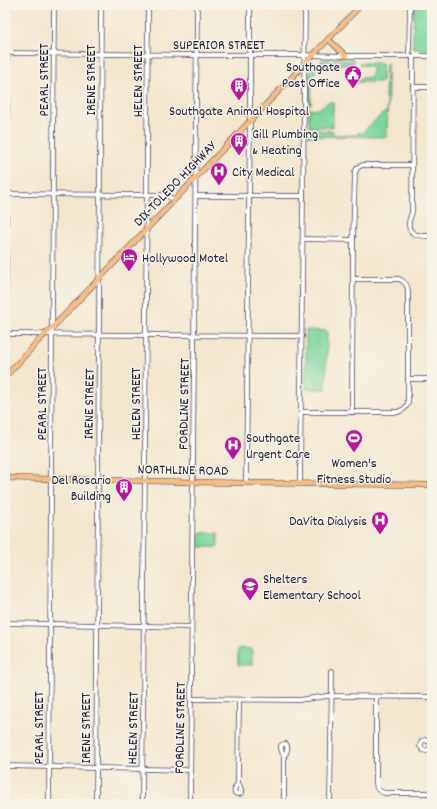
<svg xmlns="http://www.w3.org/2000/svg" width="437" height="809" viewBox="0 0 437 809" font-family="Dekko,sans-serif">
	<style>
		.green { fill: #7bd59c; stroke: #4e7c6c }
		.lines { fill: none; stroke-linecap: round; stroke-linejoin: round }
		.minor-casing { stroke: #413f51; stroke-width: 5.5 }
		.major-casing { stroke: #413f51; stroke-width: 6 }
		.minor { stroke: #fff; stroke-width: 4 }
		.major { stroke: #f6be86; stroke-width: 5 }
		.labels { text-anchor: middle; stroke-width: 3; stroke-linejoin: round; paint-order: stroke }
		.street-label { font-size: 14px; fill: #22223b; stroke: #f7f3e8 }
		.poi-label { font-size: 14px; fill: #22223b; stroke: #f7f3e8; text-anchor: start }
	</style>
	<rect width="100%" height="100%" fill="#f7f3e8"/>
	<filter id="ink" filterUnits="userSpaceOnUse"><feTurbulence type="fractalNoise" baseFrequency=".025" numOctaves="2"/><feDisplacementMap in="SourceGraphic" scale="8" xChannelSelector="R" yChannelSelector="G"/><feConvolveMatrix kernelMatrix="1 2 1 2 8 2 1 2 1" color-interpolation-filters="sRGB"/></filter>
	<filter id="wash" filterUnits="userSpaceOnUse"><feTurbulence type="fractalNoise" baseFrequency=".012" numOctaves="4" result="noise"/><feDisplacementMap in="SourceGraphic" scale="16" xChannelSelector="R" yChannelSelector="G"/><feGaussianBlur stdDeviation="0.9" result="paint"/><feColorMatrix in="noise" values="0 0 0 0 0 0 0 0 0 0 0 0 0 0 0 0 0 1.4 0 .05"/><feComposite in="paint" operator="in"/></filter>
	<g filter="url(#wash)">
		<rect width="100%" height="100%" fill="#f3e6cf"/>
		<g class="green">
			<polygon points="414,5 432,5 432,49 413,49"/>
			<polygon points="323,59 352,59 354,60 354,62 320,62"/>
			<path d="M319,63H354L352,65C343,65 324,63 317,69L315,67Z"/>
			<path d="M359,63H382V81L380,82H350L359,81L361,78C368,78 373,77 372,69L370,66L360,65Z"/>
			<polygon points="386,63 387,63 387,82 388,83 387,137 308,136 309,130 333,131 333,135 358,135 358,132 361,134 381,115 387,112 387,101 385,98"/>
			<path d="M313,68L316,71C310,80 312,93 311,104L309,105V73Z"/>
			<polygon points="328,102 333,102 333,127 309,127 309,109 319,109"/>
			<polygon points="306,330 327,331 326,389 306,389"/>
			<rect x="199" y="533" width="19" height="14"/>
			<polygon points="239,648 252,649 252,665 238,665 238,649"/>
		</g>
	</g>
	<g filter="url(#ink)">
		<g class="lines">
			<g class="minor-casing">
				<g id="minor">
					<polyline points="5,53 197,55 294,55 359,56 432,56"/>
					<polyline points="409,56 410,5"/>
					<path d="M413,56L412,212C411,217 408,221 409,225C409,237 424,236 432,236"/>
					<polyline points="413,87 432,87"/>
					<polyline points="5,194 160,195 168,196 174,200"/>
					<polyline points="196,196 303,196"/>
					<polyline points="303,239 353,240"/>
					<polyline points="5,334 302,336"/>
					<polyline points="408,379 432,379"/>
					<polyline points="5,386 7,53"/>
					<path d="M301,412H398L404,409L408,404V293C408,286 406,282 399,279H353"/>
					<polyline points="352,412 353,240 355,172 358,167 363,165 412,165"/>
					<polyline points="246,482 250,120 250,5"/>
					<polyline points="300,483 305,5"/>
					<polyline points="5,623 191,627"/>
					<path d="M376,697V783C376,788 379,792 385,793H432"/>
					<polyline points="191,699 299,700 327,696 432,697"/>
					<polyline points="432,743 425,740 422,741 420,746 423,750 426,751 432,747"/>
					<polyline points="5,766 190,770"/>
					<path d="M238,783C240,786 242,789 241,793L239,794L235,793C233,789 236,786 238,783L239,700"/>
					<path d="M49,804C50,538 53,271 54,5"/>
					<polyline points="96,804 101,5"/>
					<path d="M142,804C143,689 145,574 145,459C146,307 147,156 148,5"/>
					<polyline points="190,804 197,5"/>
					<path d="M284,804V756C287,752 289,748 286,744C277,743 282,752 284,756"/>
					<polyline points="330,804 332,671"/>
				</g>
			</g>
			<g class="major-casing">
				<g id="major">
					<polyline points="328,39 346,56"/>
					<polyline points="5,377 40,339 52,328 361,5"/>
					<polyline points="5,478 243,483 432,485"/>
				</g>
			</g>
			<use href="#minor" class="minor"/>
			<use href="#major" class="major"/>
		</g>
	</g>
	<defs>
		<g id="civic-pin" transform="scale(0.9)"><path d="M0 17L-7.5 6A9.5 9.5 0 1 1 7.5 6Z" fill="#b5179e" stroke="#f7f3e8"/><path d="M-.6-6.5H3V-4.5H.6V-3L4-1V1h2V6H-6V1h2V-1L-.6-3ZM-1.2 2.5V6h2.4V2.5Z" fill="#fff"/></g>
		<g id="building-pin" transform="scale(0.9)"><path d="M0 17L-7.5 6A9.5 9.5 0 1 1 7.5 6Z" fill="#b5179e" stroke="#f7f3e8"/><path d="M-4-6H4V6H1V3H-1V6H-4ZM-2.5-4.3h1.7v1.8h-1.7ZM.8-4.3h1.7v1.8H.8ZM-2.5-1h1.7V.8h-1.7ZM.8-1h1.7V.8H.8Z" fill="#fff"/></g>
		<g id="hospital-pin" transform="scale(0.9)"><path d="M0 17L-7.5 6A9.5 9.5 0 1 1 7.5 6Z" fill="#b5179e" stroke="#f7f3e8"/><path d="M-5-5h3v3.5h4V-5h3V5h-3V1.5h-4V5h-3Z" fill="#fff"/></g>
		<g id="hotel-pin" transform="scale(0.9)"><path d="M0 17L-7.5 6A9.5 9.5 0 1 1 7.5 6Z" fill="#b5179e" stroke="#f7f3e8"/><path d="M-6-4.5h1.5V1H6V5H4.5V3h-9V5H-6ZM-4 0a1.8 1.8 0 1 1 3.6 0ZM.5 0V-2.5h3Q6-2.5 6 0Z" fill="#fff"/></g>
		<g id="stadium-pin" transform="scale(0.9)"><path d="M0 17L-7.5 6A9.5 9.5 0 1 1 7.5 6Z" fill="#b5179e" stroke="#f7f3e8"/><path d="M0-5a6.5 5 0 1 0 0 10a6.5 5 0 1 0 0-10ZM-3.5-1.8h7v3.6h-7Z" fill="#fff"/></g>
		<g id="school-pin" transform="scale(0.9)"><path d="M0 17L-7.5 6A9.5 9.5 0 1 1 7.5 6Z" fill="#b5179e" stroke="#f7f3e8"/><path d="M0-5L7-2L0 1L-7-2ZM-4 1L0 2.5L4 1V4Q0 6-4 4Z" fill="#fff"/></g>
	</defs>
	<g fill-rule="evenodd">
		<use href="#civic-pin" x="353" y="74"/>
		<use href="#building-pin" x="239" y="86"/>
		<use href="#building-pin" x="239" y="141"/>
		<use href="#hospital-pin" x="219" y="171"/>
		<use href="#hotel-pin" x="129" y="257"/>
		<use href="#stadium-pin" x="354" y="438"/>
		<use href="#hospital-pin" x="233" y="445"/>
		<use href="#building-pin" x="124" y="487"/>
		<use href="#hospital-pin" x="380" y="520"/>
		<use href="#school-pin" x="250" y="586"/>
	</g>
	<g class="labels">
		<g class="street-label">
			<text x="219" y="49">SUPERIOR STREET</text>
			<text transform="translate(43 80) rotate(-90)" y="5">PEARL STREET</text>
			<text transform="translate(90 80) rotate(-90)" y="5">IRENE STREET</text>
			<text transform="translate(137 81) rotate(-90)" y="5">HELEN STREET</text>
			<text transform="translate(174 183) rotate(-46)" y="5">DIX-TOLEDO HIGHWAY</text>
			<text transform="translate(41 404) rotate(-90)" y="5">PEARL STREET</text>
			<text transform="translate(88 404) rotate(-89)" y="5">IRENE STREET</text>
			<text transform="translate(135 404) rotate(-90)" y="5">HELEN STREET</text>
			<text transform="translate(183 404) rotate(-89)" y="5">FORDLINE STREET</text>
			<text transform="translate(183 469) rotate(1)" y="5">NORTHLINE ROAD</text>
			<text transform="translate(38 728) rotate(-90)" y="5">PEARL STREET</text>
			<text transform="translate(85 728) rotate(-90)" y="5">IRENE STREET</text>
			<text transform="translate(132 728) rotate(-89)" y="5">HELEN STREET</text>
			<text transform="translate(179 728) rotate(-89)" y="5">FORDLINE STREET</text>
		</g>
		<g class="poi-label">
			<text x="340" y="71" text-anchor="end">Southgate<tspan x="340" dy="16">Post Office</tspan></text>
			<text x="239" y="115" text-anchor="middle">Southgate Animal Hospital</text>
			<text x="252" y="138">Gill Plumbing<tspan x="252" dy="16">&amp; Heating</tspan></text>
			<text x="232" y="176">City Medical</text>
			<text x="142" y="262">Hollywood Motel</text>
			<text x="246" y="442">Southgate<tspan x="246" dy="16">Urgent Care</tspan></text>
			<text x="354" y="467" text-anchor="middle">Women's<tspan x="354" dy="16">Fitness Studio</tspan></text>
			<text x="111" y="484" text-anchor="end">Del Rosario<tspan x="111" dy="16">Building</tspan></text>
			<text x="367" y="525" text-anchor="end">DaVita Dialysis</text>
			<text x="263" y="583">Shelters<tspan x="263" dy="16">Elementary School</tspan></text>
		</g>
	</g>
	<rect width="437" height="809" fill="none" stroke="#f7f3e8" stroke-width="20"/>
</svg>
